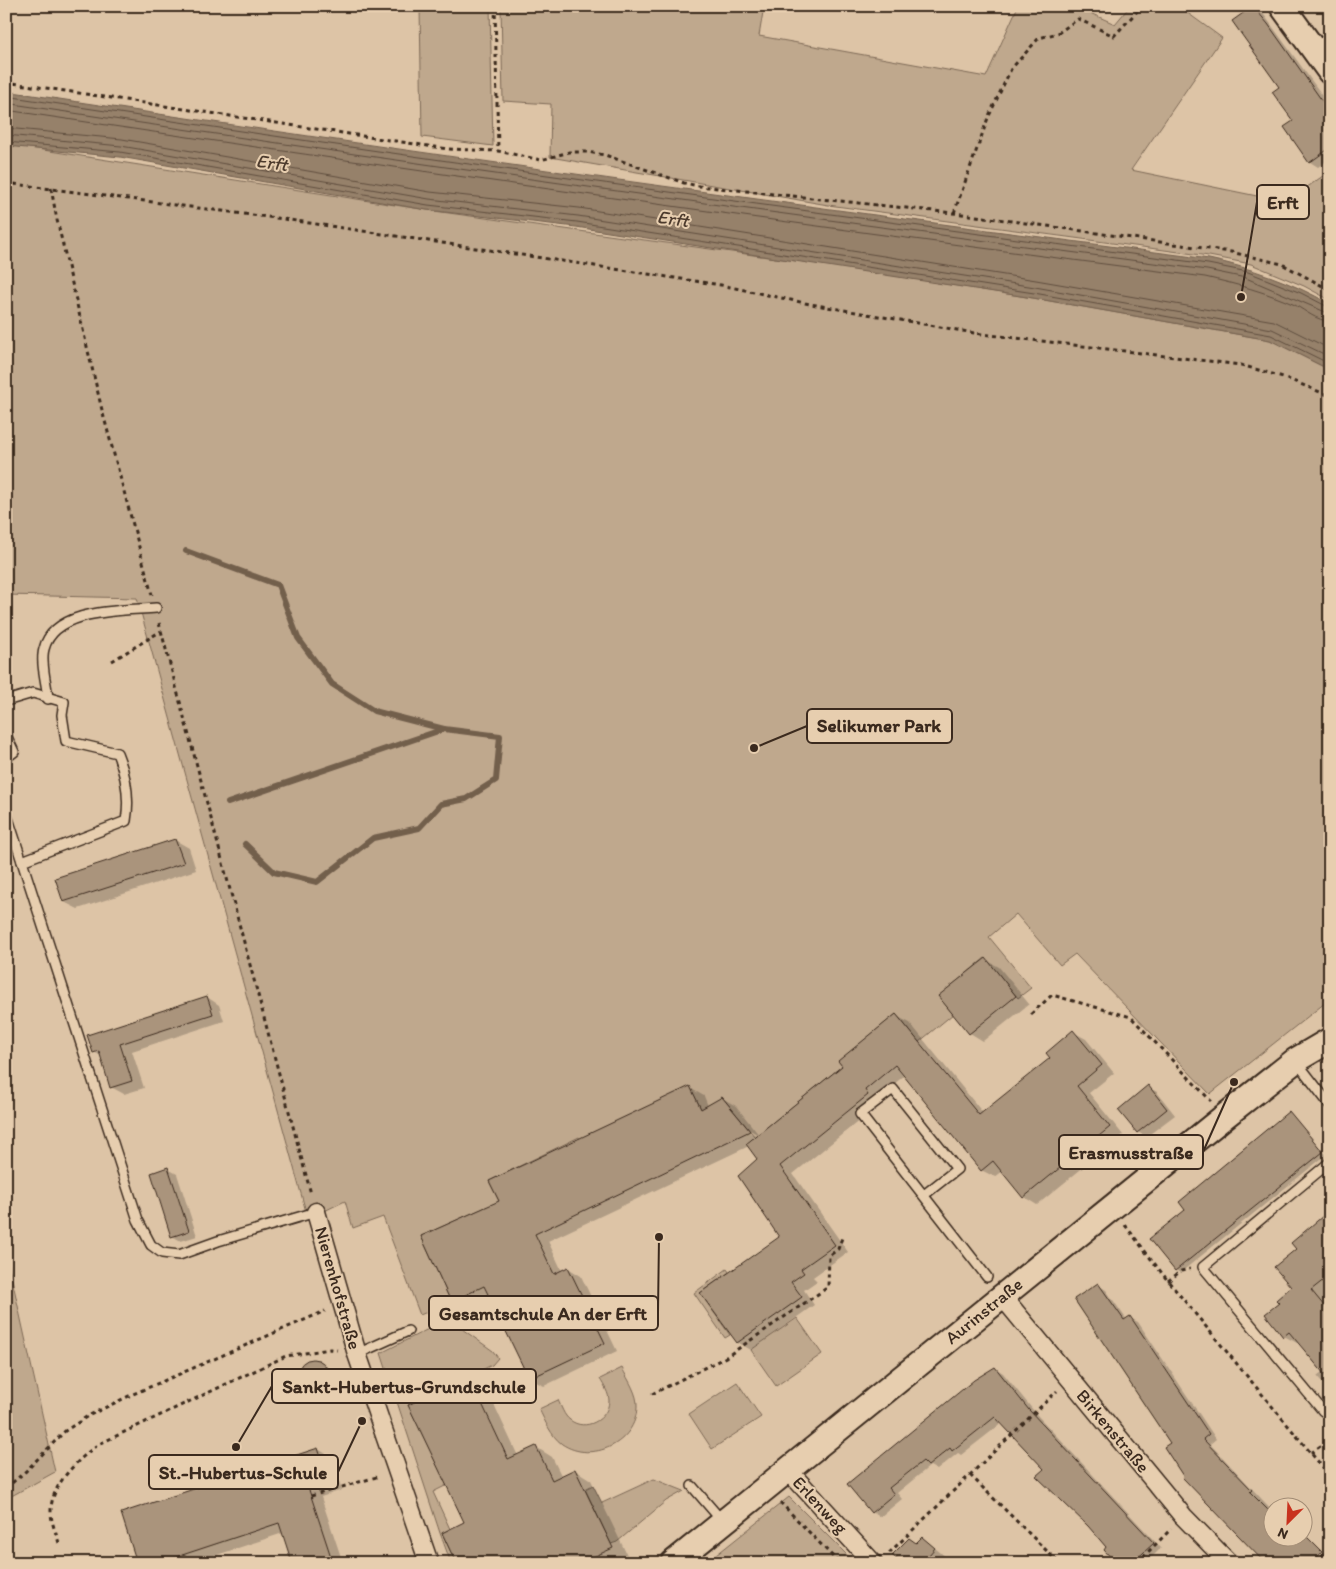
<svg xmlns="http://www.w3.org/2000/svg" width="1336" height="1569" viewBox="0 0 1336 1569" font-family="Itim,sans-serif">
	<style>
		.green { fill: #bfa88d; stroke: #7d6956 }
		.water { fill: #96816b; stroke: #725e4c }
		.shadow { fill: #0003; fill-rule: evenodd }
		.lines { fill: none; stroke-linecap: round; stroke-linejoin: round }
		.shore { stroke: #5f4d3d; stroke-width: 1 }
		.stream { stroke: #725e4c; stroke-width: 6 }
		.building { fill: #aa947c; stroke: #3b2a1e }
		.lane-casing { stroke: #3b2a1e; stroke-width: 12 }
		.street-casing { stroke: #3b2a1e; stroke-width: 21 }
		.secondary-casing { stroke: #3b2a1e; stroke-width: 28 }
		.path { stroke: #3b2a1e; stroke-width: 3; stroke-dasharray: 4 4; stroke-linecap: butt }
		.lane { stroke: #e7ceaf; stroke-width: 9 }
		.street { stroke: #e7ceaf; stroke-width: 18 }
		.secondary { stroke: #e7ceaf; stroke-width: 24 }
		.labels { text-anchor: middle; stroke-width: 4; stroke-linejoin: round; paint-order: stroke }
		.street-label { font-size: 18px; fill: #3b2a1e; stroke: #e7ceaf }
		.water-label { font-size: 19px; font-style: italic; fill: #4d3b2d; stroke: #e7ceaf }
		.leader { fill: none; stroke: #3b2a1e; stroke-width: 2 }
		.callout-dot { fill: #3b2a1e; stroke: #e7ceaf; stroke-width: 2 }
		.callout { fill: #e7ceaf; stroke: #3b2a1e; stroke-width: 2 }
		.callout-label { font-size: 19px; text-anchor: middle; font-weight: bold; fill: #3b2a1e }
	</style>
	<rect width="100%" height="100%" fill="#ddc4a6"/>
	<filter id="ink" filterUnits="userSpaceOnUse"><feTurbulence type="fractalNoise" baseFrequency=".02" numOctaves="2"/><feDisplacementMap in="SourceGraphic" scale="10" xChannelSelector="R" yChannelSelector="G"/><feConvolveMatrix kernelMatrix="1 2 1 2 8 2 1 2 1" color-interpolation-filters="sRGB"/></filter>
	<g filter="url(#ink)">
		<g class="green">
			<polygon points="420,6 490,6 493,146 422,137"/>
			<polygon points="501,6 764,6 759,36 986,77 1018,6 1074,6 1115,24 1130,6 1178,6 1222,38 1131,170 1286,202 1330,171 1330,300 1304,286 1251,264 1209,256 828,205 550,157 551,104 503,101"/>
			<polygon points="6,146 24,147 427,210 833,266 1033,298 1270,340 1330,370 1330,999 1210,1094 1075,954 1060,965 1016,914 989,937 1031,988 1018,998 985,958 939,996 953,1014 919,1042 896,1014 839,1061 842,1066 755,1137 723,1098 701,1109 690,1087 583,1145 579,1137 489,1181 500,1203 486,1207 421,1236 451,1302 420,1315 383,1217 353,1228 345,1201 308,1219 137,598 6,595"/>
			<polygon points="6,1252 55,1472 6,1499"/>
			<polygon points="727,1269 729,1272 700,1293 730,1335 725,1338 694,1293"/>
			<polygon points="797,1318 822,1354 776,1386 751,1350"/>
			<polygon points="448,1319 493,1351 498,1358 492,1365 408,1405 447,1485 433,1492 450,1529 442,1533 456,1563 451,1563 440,1533 381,1353"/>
			<path d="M622,1368C628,1380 638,1394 637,1407C636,1443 592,1464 562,1444C551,1436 545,1421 539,1409L558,1400C561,1406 564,1416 570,1420C585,1432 608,1420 609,1401C609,1393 604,1386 600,1379Z"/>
			<polygon points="737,1382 761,1417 712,1449 689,1414"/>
			<polygon points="654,1479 684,1491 666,1501 617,1542 611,1544 585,1489 593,1485 602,1503"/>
			<polygon points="789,1497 855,1563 706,1563"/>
		</g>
		<path class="water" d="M6,91C406,152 807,207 1209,259C1252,268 1291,282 1330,304V370L1270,340L1033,298L576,227L427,210L120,157L6,146Z"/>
		<g class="shadow">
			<polygon points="1254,7 1262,12 1330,106 1330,159 1318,167 1310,162 1280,88 1233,21"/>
			<polygon points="175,840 189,848 196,870 78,909 64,902 57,879"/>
			<polygon points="986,960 999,967 1029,1004 983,1041 970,1033"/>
			<polygon points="207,997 219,1005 224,1021 132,1051 144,1088 124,1094 111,1087 101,1056 94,1052"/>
			<path d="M896,1016L910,1023L983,1113L1051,1058L1073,1032L1086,1039L1114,1073L1089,1093L1123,1135L1037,1205L1024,1197L1003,1171L995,1177L981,1170L905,1075L877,1098L881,1103L793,1174L848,1252L813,1277L817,1281L804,1290L814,1305L751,1350L737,1342L781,1237L759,1159L749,1146L548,1241L562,1271L568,1268L581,1276L617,1351L544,1386L530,1379L491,1297L465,1308L452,1301L500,1201L690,1088L704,1096L708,1106L722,1098L736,1106L759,1135L844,1066ZM745,1127L759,1135L757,1137L744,1129Z"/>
			<polygon points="1148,1087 1157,1092 1175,1115 1146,1137 1138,1132"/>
			<polygon points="1289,1112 1326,1155 1180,1273 1176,1270 1187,1210"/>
			<polygon points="168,1169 177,1174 197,1236 181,1241 172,1236"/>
			<polygon points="1330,1211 1330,1293 1324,1299 1330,1306 1330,1392 1317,1376 1323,1371 1299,1342 1297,1343 1284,1336 1280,1303 1293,1287 1297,1249"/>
			<polygon points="1098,1285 1106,1290 1127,1320 1130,1318 1138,1322 1216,1439 1210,1444 1274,1512 1274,1536 1297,1536 1326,1563 1267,1563 1172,1444"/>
			<polygon points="315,1360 334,1371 337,1382 331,1391 321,1394 302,1383 299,1372 304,1363"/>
			<polygon points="995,1368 1003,1373 1038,1416 1161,1548 1146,1563 1118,1563 1046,1469 1002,1423 961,1455 958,1453 937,1470 930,1466 897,1493 902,1499 880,1517 872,1512 848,1484"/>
			<polygon points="469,1377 486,1387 518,1456 536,1447 552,1457 562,1477 575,1470 591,1480 628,1557 616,1563 457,1563 466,1523"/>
			<polygon points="318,1449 331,1457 342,1490 321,1497 343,1563 293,1563 283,1533 193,1563 139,1563"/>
			<polygon points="922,1538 929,1543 953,1563 900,1563"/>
		</g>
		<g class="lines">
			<g class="shore">
				<path d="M6,96C406,157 807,212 1208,264L1248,272L1301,293L1330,308"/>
				<path d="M6,103C406,163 806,218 1207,270L1246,278L1330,314"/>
				<path d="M6,110C405,170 805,226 1205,277C1236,284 1266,292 1295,305C1306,311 1317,321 1330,321"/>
				<polyline points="6,128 122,139 430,192 579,208 1036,280 1274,321 1330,349"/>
				<polyline points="6,135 121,146 429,199 578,216 1035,287 1272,329 1330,357"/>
				<polyline points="6,142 120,152 428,205 577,222 1034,293 1271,335 1330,364"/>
			</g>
			<g class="stream">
				<polyline points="186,551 278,585 298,638 332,684 374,711 444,729"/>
				<polyline points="228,803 444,729 500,736 496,780 466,799 441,804 419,828 373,838 317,882 274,872 245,844"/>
			</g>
		</g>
		<g class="building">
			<polygon points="1253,6 1268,24 1330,112 1330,148 1309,163 1284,127 1293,121 1272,92 1279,87 1232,21"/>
			<polygon points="175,839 184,863 63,902 55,878"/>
			<polygon points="986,958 1016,996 969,1034 938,996"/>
			<polygon points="207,996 213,1014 120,1044 132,1081 110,1088 99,1051 93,1053 87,1035"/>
			<polygon points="896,1014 979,1115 1050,1058 1046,1053 1073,1030 1102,1065 1077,1086 1110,1127 1023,1198 993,1161 981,1171 895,1065 865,1090 868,1095 780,1166 835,1245 801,1269 804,1273 791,1282 802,1297 737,1343 700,1293 779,1237 738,1176 757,1159 746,1144 842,1066 838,1061"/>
			<polygon points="1148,1085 1167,1109 1137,1133 1118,1110"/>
			<polygon points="690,1086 701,1109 722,1097 750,1131 535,1234 554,1274 568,1267 605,1343 529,1379 484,1286 451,1302 421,1236 499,1201 489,1181"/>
			<polygon points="1289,1111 1323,1152 1175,1271 1149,1239 1185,1210 1179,1202"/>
			<polygon points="168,1167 189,1231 171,1237 151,1173"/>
			<polygon points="1330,1210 1330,1275 1311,1290 1330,1313 1330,1381 1289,1332 1283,1337 1265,1314 1279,1303 1276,1300 1291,1287 1274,1267 1296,1249 1291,1243"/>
			<polygon points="1098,1283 1124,1320 1130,1316 1209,1434 1203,1439 1252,1490 1250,1492 1274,1516 1274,1536 1306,1536 1322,1552 1312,1563 1265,1563 1182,1477 1183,1476 1164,1447 1170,1443 1074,1299"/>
			<circle cx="313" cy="1374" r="15"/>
			<polygon points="995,1367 1029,1410 1154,1543 1132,1563 1116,1563 1104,1550 1106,1547 1088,1526 1036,1476 1044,1469 995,1417 952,1451 950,1448 928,1466 923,1461 889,1488 894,1494 871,1513 847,1484 974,1380"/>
			<polygon points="469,1376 508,1459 536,1446 552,1480 575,1469 613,1548 580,1563 456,1563 442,1533 464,1522 408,1405"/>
			<polygon points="318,1448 329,1483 309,1490 333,1563 292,1563 279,1523 158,1563 137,1563 121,1513"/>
			<polygon points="922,1537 935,1548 922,1563 901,1563 892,1555 909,1538 916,1543"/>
		</g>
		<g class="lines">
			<g class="lane-casing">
				<g id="lane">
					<path d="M48,699C47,684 40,663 44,649C54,608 123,611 156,608"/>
					<path d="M6,701L33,693L64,702L62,715L66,741L117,753C126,775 130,798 126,821L22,861"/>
					<polyline points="6,735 14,752 6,758"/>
					<polyline points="6,812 138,1220 151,1245 162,1253 179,1255 218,1241 316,1212"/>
					<polyline points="1296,1061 1330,1105"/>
					<polyline points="924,1195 957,1169 893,1089 860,1114 987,1277"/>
					<polyline points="357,1354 408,1331"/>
					<polyline points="1323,1411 1203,1267 1330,1162"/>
					<polyline points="692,1486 723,1522"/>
				</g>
			</g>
			<g class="street-casing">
				<g id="street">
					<polyline points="1315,52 1330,43"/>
					<polyline points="316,1212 357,1354 429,1563"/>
					<polyline points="1002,1296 1183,1516 1229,1563"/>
					<polyline points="787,1469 873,1563"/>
				</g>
			</g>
			<g class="secondary-casing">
				<g id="secondary">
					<polyline points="1282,6 1330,72"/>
					<polyline points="673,1563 1225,1116 1296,1060 1330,1040"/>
				</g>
			</g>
			<g class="path">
				<polyline points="495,6 498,151"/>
				<polyline points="6,82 448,149 498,151 541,160 569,152 587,152 605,155 684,183 699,186 962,214 1231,252 1282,264 1330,290"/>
				<polyline points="6,183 283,219 721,285 805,303 974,333 1241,365 1283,377 1330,396"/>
				<polyline points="51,188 57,220 102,410 152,595"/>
				<polyline points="954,213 988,118 1011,69 1039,38 1058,33 1078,19 1114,36 1142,6"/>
				<polyline points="159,623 311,1194"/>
				<polyline points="112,661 161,631"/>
				<polyline points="1031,1014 1052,995 1131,1017 1211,1101"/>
				<polyline points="1125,1225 1168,1281 1330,1476"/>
				<polyline points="1168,1281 1181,1271 1190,1269"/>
				<polyline points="652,1394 726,1357 828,1287 829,1256 838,1249 843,1235"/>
				<polyline points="1311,1453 1330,1439"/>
				<polyline points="970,1475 1059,1563"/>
				<polyline points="6,1488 26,1471 65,1431 88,1416 131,1395 325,1311"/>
				<polyline points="311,1496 380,1476"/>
				<polyline points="780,1502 839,1563"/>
				<path d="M59,1543C56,1533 51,1522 51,1512C50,1485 78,1460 97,1445L286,1356L330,1349L337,1350"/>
				<polyline points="889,1553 1057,1391"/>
				<polyline points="1137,1563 1171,1529"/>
				<polyline points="1317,1563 1330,1548"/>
			</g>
			<use href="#lane" class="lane"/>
			<use href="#street" class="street"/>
			<use href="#secondary" class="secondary"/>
		</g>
	</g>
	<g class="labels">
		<g class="street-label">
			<text transform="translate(338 1288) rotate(74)" y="6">Nierenhofstraße</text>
			<text transform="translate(984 1311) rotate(-39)" y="6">Aurinstraße</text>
			<text transform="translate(1113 1431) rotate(50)" y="6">Birkenstraße</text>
			<text transform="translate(820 1505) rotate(47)" y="6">Erlenweg</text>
		</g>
		<g class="water-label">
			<text transform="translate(272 162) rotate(8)" y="7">Erft</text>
			<text transform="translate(673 218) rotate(8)" y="7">Erft</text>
		</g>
	</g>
	<path class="leader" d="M1241 297L1257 202M754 748L807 726M1234 1082L1203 1152M659 1237L658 1313M236 1447L272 1386M362 1421L338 1472"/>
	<g class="callout-dot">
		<circle cx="1241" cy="297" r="5"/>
		<circle cx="754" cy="748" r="5"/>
		<circle cx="1234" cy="1082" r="5"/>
		<circle cx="659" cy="1237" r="5"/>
		<circle cx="236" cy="1447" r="5"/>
		<circle cx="362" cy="1421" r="5"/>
	</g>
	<g class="callout">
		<rect x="1257" y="185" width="52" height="34" rx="5"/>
		<rect x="807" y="709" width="145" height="34" rx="5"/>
		<rect x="1059" y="1135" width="144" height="34" rx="5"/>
		<rect x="429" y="1296" width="229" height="34" rx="5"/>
		<rect x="272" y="1369" width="264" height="34" rx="5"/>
		<rect x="149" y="1455" width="189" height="34" rx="5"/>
	</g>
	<g class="callout-label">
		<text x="1283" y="209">Erft</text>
		<text x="879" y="732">Selikumer Park</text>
		<text x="1131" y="1159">Erasmusstraße</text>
		<text x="543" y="1320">Gesamtschule An der Erft</text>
		<text x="404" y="1393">Sankt-Hubertus-Grundschule</text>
		<text x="243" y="1479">St.-Hubertus-Schule</text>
	</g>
	<rect width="1336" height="1569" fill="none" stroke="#e7ceaf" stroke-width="25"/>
	<rect x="12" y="12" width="1311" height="1544" fill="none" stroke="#3b2a1e" stroke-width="2" filter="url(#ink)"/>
	<g transform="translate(1288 1522) rotate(204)"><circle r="24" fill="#e7ceaf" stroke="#a28c75"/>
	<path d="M0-4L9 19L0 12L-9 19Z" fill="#c8321e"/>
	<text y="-8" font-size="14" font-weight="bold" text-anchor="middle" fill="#3b2a1e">N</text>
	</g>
</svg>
